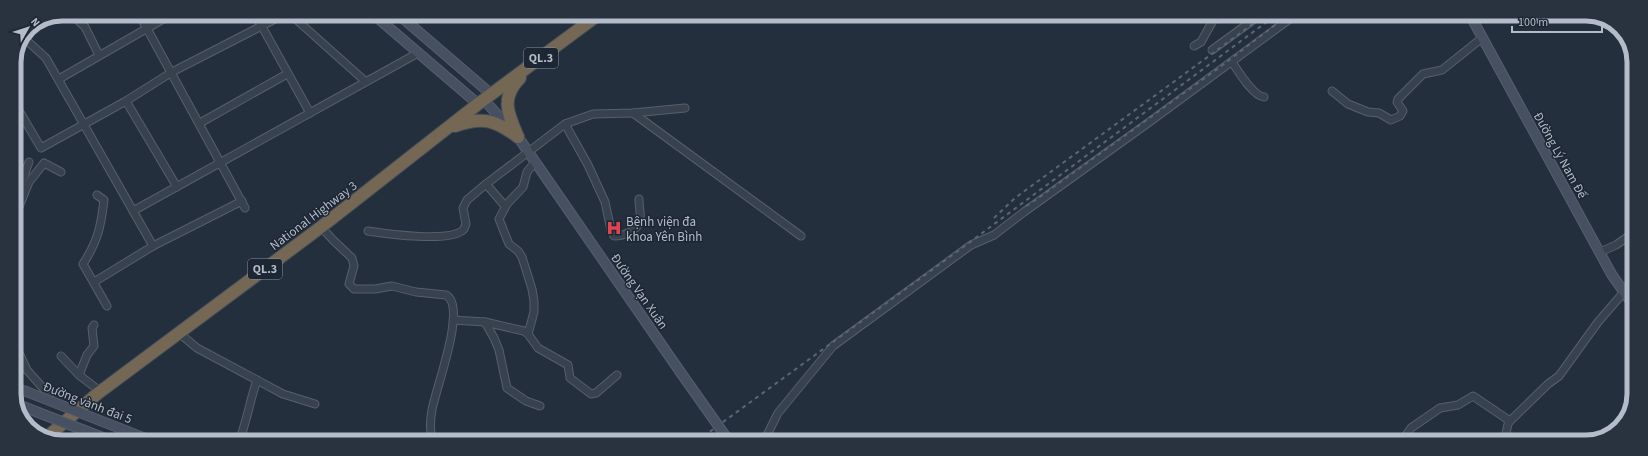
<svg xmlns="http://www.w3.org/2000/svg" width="1648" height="456" viewBox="0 0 1648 456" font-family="'Source Sans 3',sans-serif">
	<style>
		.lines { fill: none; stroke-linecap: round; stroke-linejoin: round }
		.street-casing { stroke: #565f6c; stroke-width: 9 }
		.secondary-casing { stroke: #565f6c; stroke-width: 11 }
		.highway-casing { stroke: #434c59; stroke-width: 14 }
		.street { stroke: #38414e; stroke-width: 7 }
		.secondary { stroke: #465061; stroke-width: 9 }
		.highway { stroke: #746855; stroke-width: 12 }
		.rail { stroke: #5a6575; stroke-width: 2; stroke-dasharray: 4 4; stroke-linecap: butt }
		.secondary-bridge-casing { stroke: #565f6c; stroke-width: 11; stroke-linecap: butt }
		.secondary-bridge { stroke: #465061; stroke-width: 9 }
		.labels { text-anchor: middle; stroke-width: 3; stroke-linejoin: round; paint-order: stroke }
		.shield { fill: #1d2633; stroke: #878f9c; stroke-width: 1 }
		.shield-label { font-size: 12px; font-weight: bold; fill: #b4bcc9 }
		.street-label { font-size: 13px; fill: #b4bcc9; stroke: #1d2633 }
		.poi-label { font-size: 13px; fill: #b4bcc9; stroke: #1d2633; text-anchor: start }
		.rim { fill: none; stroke: #b4bcc9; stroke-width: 5 }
	</style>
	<rect width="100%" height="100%" fill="#242f3e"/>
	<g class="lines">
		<g class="street-casing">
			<g id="street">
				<polyline points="71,14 85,27 99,55"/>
				<polyline points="139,14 245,208"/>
				<polyline points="255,14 310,113"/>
				<polyline points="290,14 365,81"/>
				<polyline points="24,38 46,58 153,246"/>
				<polyline points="1194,46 1201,42 1216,15"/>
				<polyline points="1212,50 1260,15"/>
				<path d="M1232,62C1238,71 1253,96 1264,97"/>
				<polyline points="59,79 172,14"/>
				<polyline points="1332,91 1348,104 1368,112 1379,113 1391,120 1400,116 1403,111 1397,102 1398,99 1423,74 1442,70 1482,38"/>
				<polyline points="126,101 177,187"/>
				<polyline points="14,102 41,148 126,101 172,72 285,14"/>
				<polyline points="633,113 801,236"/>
				<polyline points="200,123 287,74"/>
				<path d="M565,124L588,165L605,202L611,230L614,236C624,236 637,231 640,221C641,214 639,206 639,199"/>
				<polyline points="14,170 25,175"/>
				<polyline points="486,184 505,206"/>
				<path d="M97,195L104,200C101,226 98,241 83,264L107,306"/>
				<polyline points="14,202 29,162"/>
				<polyline points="133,211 418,53"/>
				<polyline points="14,219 29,182 44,163 61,172"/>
				<path d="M321,227L333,240L352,258L354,266L349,284L354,289H375L392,286L416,292L446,295C468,306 435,390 432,410C430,420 430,431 432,441"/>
				<path d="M368,231C387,234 453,243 464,229L466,224L463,208L467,200L486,184L565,124L593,114L633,113L685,108"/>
				<polyline points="1600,252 1616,245 1633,233"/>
				<polyline points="94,282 153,246 242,201"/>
				<polyline points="453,320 485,322 524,331 528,334 538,348 568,365 570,378 591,394 596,393 617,375"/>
				<polyline points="485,322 494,338 499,350 507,388 526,401 540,406"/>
				<polyline points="179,333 197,348 283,394 315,404"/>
				<polyline points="528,334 534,312 534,301 532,289 522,257 518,251 509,244 499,219 507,204 523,187 527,172 535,162"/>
				<polyline points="14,342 27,370 50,396"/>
				<polyline points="61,356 79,375 101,392"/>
				<polyline points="79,375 87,355 94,346 92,328 94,325"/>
				<path d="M239,441C247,421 250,400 257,380"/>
				<polyline points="764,441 778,413 833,346 971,245 994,235 1024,212 1148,123 1295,15"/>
				<polyline points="1401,442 1411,428 1440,408 1458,405 1473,396 1510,421"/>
				<polyline points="1504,442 1508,424 1510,421 1548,384 1559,376 1598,322 1624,292"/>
			</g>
		</g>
		<g class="secondary-casing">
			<g id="secondary">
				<polyline points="373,14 478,104"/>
				<polyline points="398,14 491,94"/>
				<polyline points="1470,15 1612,275 1633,305"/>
				<polyline points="484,100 518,137 681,373"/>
				<polyline points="14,388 25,391"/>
			</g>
		</g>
		<g class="highway-casing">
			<g id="highway">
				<path d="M455,126C483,116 495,120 518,137"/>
				<path d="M518,137C508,114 500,98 520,78"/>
				<polyline points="46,438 97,394 321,227 478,104 598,15"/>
			</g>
		</g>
		<use href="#street" class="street"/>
		<use href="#secondary" class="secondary"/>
		<use href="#highway" class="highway"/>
		<g class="rail">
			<polyline points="1026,206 1034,201 1220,67 1288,15"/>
			<polyline points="994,218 1015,198 1265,15"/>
			<polyline points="697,441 966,245 1276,15"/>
		</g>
		<g class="secondary-bridge-casing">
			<g id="secondary-bridge">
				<polyline points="681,373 729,441"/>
				<polyline points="25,391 152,441"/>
				<polyline points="19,405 109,440"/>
			</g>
		</g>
		<use href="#secondary-bridge" class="secondary-bridge"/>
	</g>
	<defs>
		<g id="hospital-bare" transform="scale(1.2)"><path d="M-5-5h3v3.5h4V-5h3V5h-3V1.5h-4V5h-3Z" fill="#e0444e" stroke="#1d2633" stroke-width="2.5" paint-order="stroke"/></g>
	</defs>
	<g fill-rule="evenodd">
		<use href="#hospital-bare" x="614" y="228"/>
	</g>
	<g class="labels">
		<g class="shield">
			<rect x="524" y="48" width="34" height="20" rx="3"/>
			<rect x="248" y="259" width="34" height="20" rx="3"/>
		</g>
		<g class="shield-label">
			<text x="541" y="62">QL.3</text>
			<text x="265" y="273">QL.3</text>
		</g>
		<g class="street-label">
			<text transform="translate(1561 155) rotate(61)" y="5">Đường Lý Nam Đế</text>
			<text transform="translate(313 215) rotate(-37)" y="5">National Highway 3</text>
			<text transform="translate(640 291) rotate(55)" y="5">Đường Vạn Xuân</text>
			<text transform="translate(88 402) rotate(21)" y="5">Đường vành đai 5</text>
		</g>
		<g class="poi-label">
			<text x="626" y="226">Bệnh viện đa<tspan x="626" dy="15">khoa Yên Bình</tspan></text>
		</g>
	</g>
	<path d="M0 0H1648V456H0ZM62 21H1586A41 41 0 0 1 1627 62V394A41 41 0 0 1 1586 435H62A41 41 0 0 1 21 394V62A41 41 0 0 1 62 21Z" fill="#29323f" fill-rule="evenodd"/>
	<path class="rim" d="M62 21H1586A41 41 0 0 1 1627 62V394A41 41 0 0 1 1586 435H62A41 41 0 0 1 21 394V62A41 41 0 0 1 62 21Z"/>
	<g transform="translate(28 28) rotate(51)" stroke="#1d2633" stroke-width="3" paint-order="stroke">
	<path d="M0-3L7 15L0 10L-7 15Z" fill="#b4bcc9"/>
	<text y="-6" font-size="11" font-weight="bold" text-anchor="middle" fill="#b4bcc9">N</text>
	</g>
	<path d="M1512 26v6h90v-6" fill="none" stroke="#b4bcc9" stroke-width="2"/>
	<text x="1518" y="26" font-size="12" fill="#b4bcc9" stroke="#1d2633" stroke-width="3" paint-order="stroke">100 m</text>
</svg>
